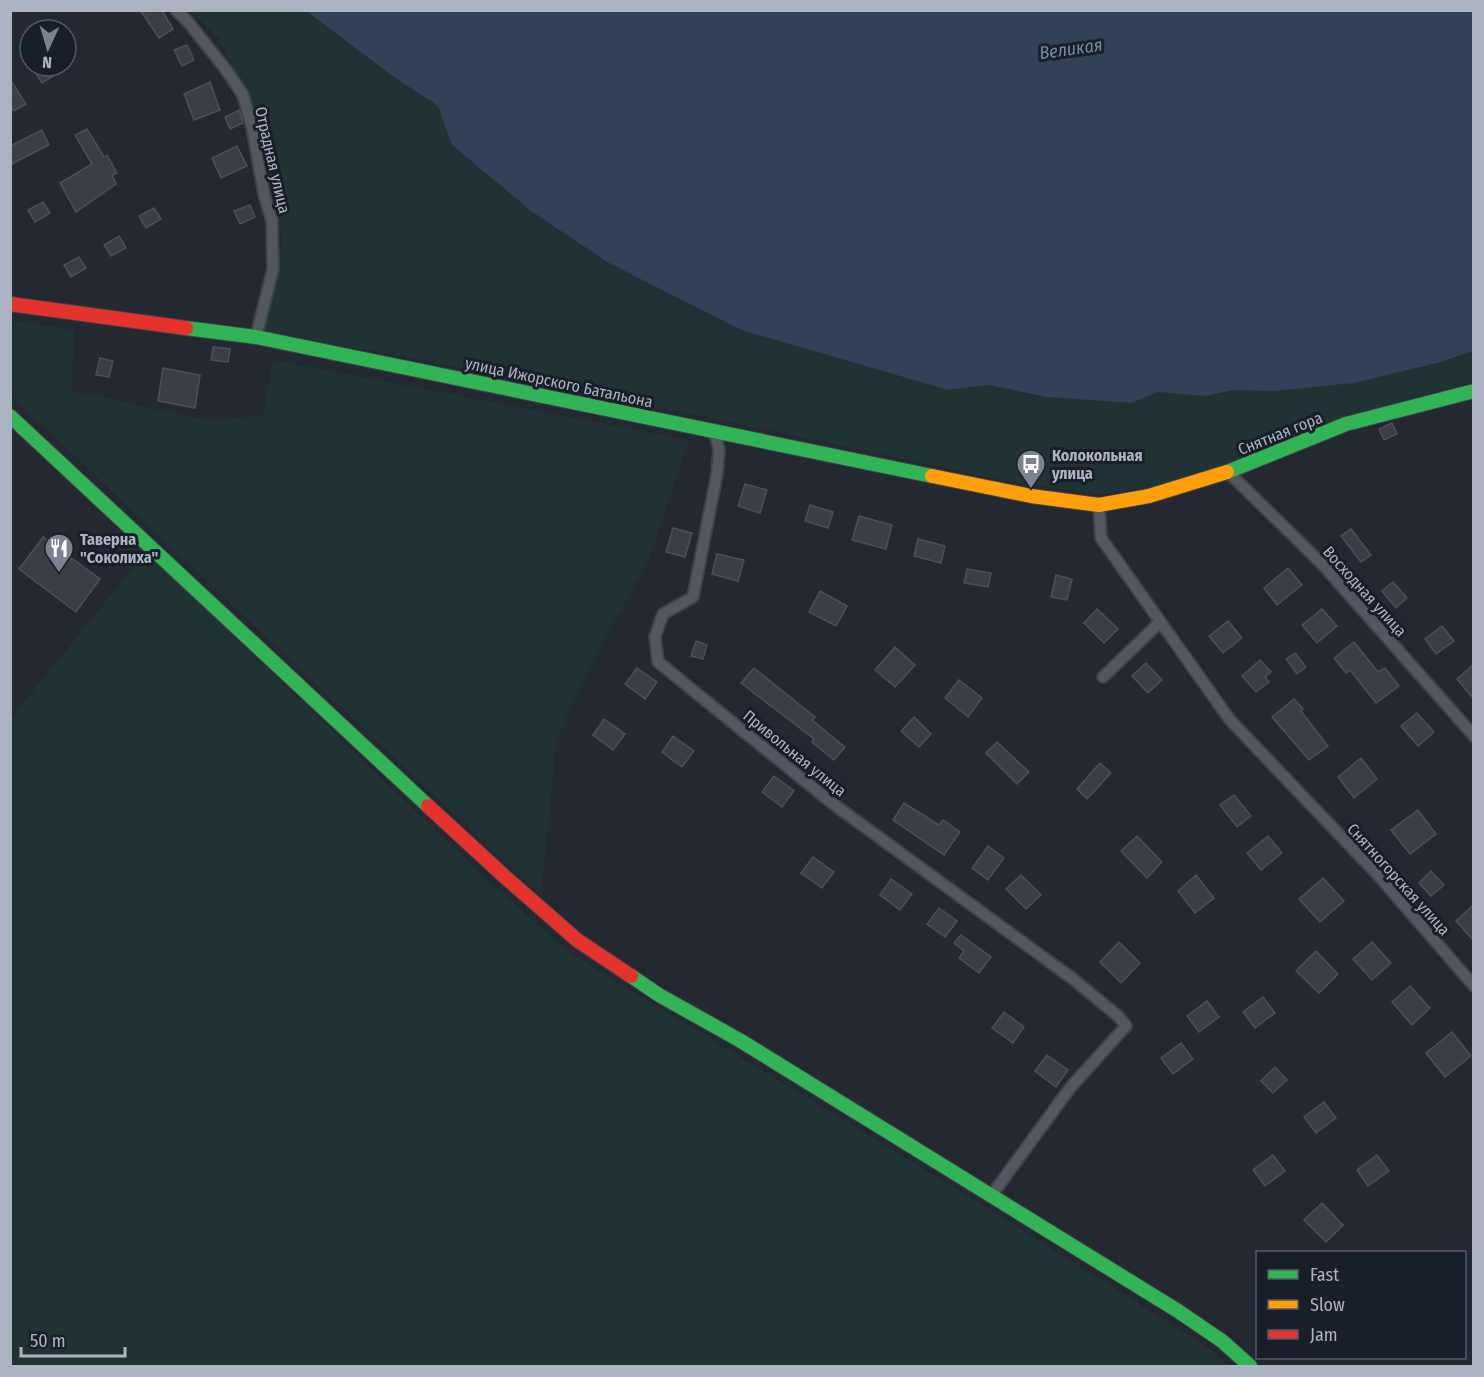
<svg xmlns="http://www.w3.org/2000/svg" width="1484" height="1377" viewBox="0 0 1484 1377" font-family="'Fira Sans Condensed',sans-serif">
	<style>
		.green { fill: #213235 }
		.water { fill: #314158 }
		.building { fill: #3b3f45; stroke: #4b5058; stroke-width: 1.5 }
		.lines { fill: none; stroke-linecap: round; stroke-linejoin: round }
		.street-casing { stroke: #404349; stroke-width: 14 }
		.fast-casing { stroke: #404349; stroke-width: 16 }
		.slow-casing { stroke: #404349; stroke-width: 16 }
		.jam-casing { stroke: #404349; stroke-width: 16 }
		.street { stroke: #53575e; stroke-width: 10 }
		.fast { stroke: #30b455; stroke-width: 14 }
		.slow { stroke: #ff9f0a; stroke-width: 14 }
		.jam { stroke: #e5322d; stroke-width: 14 }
		.labels { text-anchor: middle; stroke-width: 6; stroke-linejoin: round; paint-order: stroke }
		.street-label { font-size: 16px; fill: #acb4c3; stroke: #181f29 }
		.poi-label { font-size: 16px; font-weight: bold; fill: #acb4c3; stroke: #181f29; text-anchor: start }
		.water-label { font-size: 18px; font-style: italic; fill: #748aab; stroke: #181f29 }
	</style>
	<rect width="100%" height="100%" fill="#242830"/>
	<g class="green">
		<polygon points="190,11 309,11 310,15 391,75 438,106 452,145 531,211 609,263 741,330 948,390 989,385 1046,397 1131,403 1157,392 1204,396 1234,390 1275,391 1354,383 1441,362 1473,351 1473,382 1341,417 1224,464 1147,489 1097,494 1006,481 716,419 369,350 262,331 283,240 253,114 219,38"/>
		<polygon points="11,320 75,330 71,390 209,421 263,415 273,360 689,440 649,559 611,628 557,737 541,896 11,396"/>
		<polygon points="151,556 491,884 570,953 989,1209 1208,1348 1230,1366 11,1366 11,718 128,574"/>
	</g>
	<polygon class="water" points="309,11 1473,11 1473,351 1441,362 1354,383 1275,391 1234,390 1204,396 1157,392 1132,403 1046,397 989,385 948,390 741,330 609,263 531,211 452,145 438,106 391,75 310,14"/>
	<g class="building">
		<polygon points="140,10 162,10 173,29 159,38"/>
		<polygon points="187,45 194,60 182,66 174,50"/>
		<polygon points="31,66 47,66 53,76 42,83"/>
		<polygon points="10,79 26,104 14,111 10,105"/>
		<polygon points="210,82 220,110 194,120 184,94"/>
		<polygon points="239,110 243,123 230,129 225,117"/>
		<polygon points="87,129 104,157 107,155 117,173 112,175 116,184 76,212 60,183 92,164 75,135"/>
		<polygon points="42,130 49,145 10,165 10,146"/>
		<polygon points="237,146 247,166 221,178 212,158"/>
		<polygon points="43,202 50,213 35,222 28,210"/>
		<polygon points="250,205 255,217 240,224 234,211"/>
		<polygon points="154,208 161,219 146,228 139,216"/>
		<polygon points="119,236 126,248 111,256 104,245"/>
		<polygon points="79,257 86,268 71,277 64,265"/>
		<polygon points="213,347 230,349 228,362 211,360"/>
		<polygon points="100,358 113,361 109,377 96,375"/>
		<polygon points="163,368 200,375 195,408 158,401"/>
		<polygon points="1392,423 1397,434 1384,440 1379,429"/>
		<polygon points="745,484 767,490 760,513 738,506"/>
		<polygon points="810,505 833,512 828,528 805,521"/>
		<polygon points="859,516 892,525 886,549 852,540"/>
		<polygon points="673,528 692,533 685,557 666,552"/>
		<polygon points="1351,529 1371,555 1361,562 1341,536"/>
		<polygon points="43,537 100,579 76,612 19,569"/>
		<polygon points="918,539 945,546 941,563 914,556"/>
		<polygon points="717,554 744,560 738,581 712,574"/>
		<polygon points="1288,568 1302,585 1277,605 1264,588"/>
		<polygon points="967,569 991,573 988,587 964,583"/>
		<polygon points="1056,575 1072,579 1067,600 1051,597"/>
		<polygon points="1393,582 1407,598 1396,608 1382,591"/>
		<polygon points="820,591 847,606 836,626 809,612"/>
		<polygon points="1097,609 1118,629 1104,643 1084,623"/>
		<polygon points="1322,609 1337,626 1317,643 1302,625"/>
		<polygon points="1228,621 1242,638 1223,653 1209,636"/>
		<polygon points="1442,626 1454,641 1436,654 1425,639"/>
		<polygon points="696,641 707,645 703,659 691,656"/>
		<polygon points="1354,642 1378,672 1385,668 1399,686 1376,703 1350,670 1346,673 1334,658"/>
		<polygon points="895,647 915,665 895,687 875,670"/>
		<polygon points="1295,653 1306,667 1297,674 1286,659"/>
		<polygon points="1260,660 1271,672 1265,677 1269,682 1256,692 1242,676"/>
		<polygon points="1146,663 1162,680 1148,693 1132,676"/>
		<polygon points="1473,665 1473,698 1457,679"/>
		<polygon points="637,668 657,682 645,699 625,684"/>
		<polygon points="754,668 815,717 812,720 845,747 834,760 812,742 814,739 741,683"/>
		<polygon points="959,680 982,698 968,717 945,698"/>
		<polygon points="1294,699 1303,709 1301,711 1328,746 1309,760 1272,717"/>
		<polygon points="1417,713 1434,732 1418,746 1401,726"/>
		<polygon points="914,717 931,734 919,747 901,731"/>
		<polygon points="604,719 625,734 613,750 593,735"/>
		<polygon points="673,736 694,751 682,767 662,752"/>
		<polygon points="997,742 1029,772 1017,784 986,753"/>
		<polygon points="1361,758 1377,779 1354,798 1338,777"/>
		<polygon points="1100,763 1111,773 1087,799 1077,789"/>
		<polygon points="774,776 794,791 782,807 762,792"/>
		<polygon points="1234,795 1251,816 1237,827 1220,805"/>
		<polygon points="904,803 939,825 943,820 960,832 944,855 893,820"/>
		<polygon points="1418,810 1436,834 1410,854 1391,830"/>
		<polygon points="1137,836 1162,862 1147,878 1121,851"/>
		<polygon points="1268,836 1282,853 1261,870 1247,853"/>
		<polygon points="988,846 1004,858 988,880 972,868"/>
		<polygon points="813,857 834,872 822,888 801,873"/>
		<polygon points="1431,871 1444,885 1431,896 1419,883"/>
		<polygon points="1021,875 1041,895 1026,909 1006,889"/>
		<polygon points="1196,875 1214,898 1195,913 1178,891"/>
		<polygon points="1323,878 1344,901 1320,922 1299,899"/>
		<polygon points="891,879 912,894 900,910 880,895"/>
		<polygon points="1473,905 1473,940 1456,921"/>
		<polygon points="939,908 957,921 945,937 927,924"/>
		<polygon points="961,935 991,957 979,973 959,958 964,951 954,943"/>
		<polygon points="1119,942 1140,963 1121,983 1100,962"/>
		<polygon points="1372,942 1391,963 1372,980 1353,959"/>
		<polygon points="1316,951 1338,974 1319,993 1296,971"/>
		<polygon points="1410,986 1430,1008 1412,1025 1392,1002"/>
		<polygon points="1263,997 1275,1013 1255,1028 1243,1012"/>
		<polygon points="1207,1001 1219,1017 1199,1032 1187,1016"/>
		<polygon points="1004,1012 1024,1027 1013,1043 992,1028"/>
		<polygon points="1452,1032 1471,1056 1445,1077 1426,1053"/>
		<polygon points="1181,1043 1193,1059 1173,1074 1161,1058"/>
		<polygon points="1047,1055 1068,1070 1056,1087 1035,1071"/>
		<polygon points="1275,1067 1287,1080 1273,1093 1261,1081"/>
		<polygon points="1324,1102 1336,1118 1316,1133 1304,1117"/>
		<polygon points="1273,1155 1285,1171 1265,1186 1253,1170"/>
		<polygon points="1377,1155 1389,1171 1368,1186 1357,1170"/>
		<polygon points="1322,1203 1343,1225 1326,1242 1304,1220"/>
	</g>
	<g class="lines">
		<g class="street-casing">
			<g id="street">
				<polyline points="176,10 189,23 227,71 243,95 252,127 264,194 272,221 273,269 256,337"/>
				<polyline points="714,430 719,450 717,474 693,597 663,614 655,637 658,662 832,803 1073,979 1119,1017 1126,1026 1070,1088 991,1196"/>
				<polyline points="1228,472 1322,564 1474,736"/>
				<polyline points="1099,505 1101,538 1230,720 1377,874 1474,986"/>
				<polyline points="1103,677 1160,622"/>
			</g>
		</g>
		<g class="fast-casing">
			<g id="fast">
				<polyline points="186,328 256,337 932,476"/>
				<polyline points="10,416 428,806"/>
				<polyline points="1227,472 1346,424 1474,391"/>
				<polyline points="631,976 659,995 741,1041 1178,1311 1222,1341 1250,1366"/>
			</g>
		</g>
		<g class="slow-casing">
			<polyline id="slow" points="932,476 1031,496 1099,505 1149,496 1227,472"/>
		</g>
		<g class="jam-casing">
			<g id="jam">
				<polyline points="10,304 186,328"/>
				<polyline points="428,806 504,876 577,940 631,976"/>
			</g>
		</g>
		<use href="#street" class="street"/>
		<use href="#fast" class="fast"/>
		<use href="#slow" class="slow"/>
		<use href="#jam" class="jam"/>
	</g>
	<defs>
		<g id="bus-pin" transform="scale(1.5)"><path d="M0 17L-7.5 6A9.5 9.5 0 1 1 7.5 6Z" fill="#7c8390" stroke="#181f29"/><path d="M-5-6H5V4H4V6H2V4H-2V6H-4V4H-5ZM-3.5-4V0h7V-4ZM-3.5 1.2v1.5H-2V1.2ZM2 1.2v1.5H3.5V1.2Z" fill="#fff"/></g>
		<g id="restaurant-pin" transform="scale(1.5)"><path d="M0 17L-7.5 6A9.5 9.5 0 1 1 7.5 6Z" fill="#7c8390" stroke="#181f29"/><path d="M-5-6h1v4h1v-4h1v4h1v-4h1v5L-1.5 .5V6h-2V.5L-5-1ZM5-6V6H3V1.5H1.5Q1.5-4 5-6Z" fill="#fff"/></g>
	</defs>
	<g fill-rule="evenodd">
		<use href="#bus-pin" x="1031" y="464"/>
		<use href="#restaurant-pin" x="59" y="548"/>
	</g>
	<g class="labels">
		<g class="street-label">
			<text transform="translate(273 160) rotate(77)" y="6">Отрадная улица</text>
			<text transform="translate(559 382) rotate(12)" y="6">улица Ижорского Батальона</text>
			<text transform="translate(1280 433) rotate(-22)" y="6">Снятная гора</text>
			<text transform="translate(1365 591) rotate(48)" y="6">Восходная улица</text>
			<text transform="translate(795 753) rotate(39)" y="6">Привольная улица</text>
			<text transform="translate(1399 879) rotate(48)" y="6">Снятногорская улица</text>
		</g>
		<g class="poi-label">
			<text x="1052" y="461">Колокольная<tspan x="1052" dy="18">улица</tspan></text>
			<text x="80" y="545">Таверна<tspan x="80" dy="18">"Соколиха"</tspan></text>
		</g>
		<g class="water-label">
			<text transform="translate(1071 49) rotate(-8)" y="6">Великая</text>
		</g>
	</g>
	<rect width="1484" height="1377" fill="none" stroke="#acb4c3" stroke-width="24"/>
	<rect x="1256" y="1251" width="210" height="108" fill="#181f29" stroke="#535b67" stroke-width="1.5"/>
	<rect x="1268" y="1270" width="30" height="9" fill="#30b455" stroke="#535b67" stroke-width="1.5"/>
	<text x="1310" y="1281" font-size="18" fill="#acb4c3">Fast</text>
	<rect x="1268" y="1300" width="30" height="9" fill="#ff9f0a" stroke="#535b67" stroke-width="1.5"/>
	<text x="1310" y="1311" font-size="18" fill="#acb4c3">Slow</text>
	<rect x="1268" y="1330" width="30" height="9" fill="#e5322d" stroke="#535b67" stroke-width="1.5"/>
	<text x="1310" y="1341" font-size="18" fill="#acb4c3">Jam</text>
	<g transform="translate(48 48) rotate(184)"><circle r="28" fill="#181f29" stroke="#535b67" stroke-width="1.5"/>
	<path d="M0-4.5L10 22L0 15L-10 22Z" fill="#7c8390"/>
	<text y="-9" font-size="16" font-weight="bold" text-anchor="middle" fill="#acb4c3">N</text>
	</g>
	<path d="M21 1347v9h104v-9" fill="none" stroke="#acb4c3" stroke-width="3"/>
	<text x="30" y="1347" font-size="18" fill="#acb4c3" stroke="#181f29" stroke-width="4.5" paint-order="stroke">50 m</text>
</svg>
